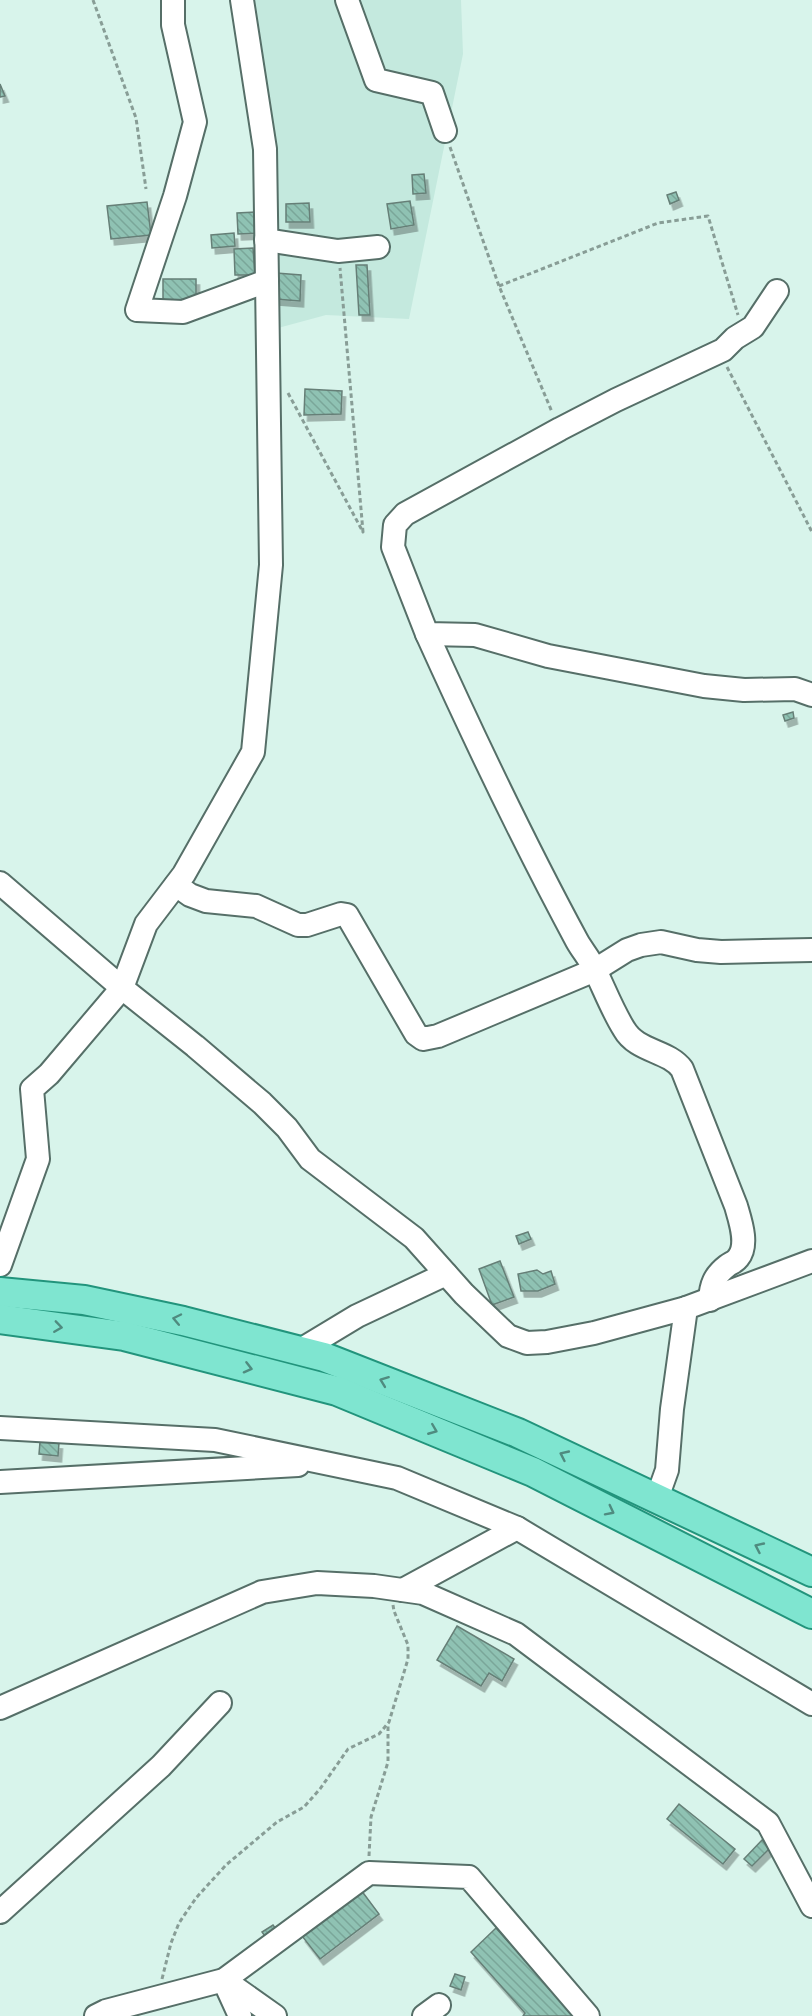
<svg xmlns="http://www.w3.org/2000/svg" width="812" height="2016" viewBox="0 0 812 2016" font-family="'Noto Serif',serif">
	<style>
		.built { fill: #c4e9de }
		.building { fill: url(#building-back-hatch); stroke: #667f77; stroke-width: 1.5; filter: url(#shadow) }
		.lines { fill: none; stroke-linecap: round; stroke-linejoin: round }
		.minor-casing { stroke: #566f68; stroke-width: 26 }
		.major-casing { stroke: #22947c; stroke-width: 32 }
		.path { stroke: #889d96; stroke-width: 3; stroke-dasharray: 4.5 3; stroke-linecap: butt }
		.minor { stroke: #fff; stroke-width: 22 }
		.major { stroke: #7fe5d0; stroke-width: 28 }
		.oneway { stroke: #4f8b7f }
	</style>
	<defs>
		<pattern id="building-back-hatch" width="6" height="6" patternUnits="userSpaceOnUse" patternTransform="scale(1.5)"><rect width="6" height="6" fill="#8fc2b3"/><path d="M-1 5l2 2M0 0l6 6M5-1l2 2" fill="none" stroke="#7aa699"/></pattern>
		<filter id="shadow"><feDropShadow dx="3.5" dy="6" stdDeviation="0" flood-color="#0004"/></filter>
	</defs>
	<rect width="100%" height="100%" fill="#d8f4eb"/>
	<polygon class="built" points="247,0 461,0 463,54 409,319 326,315 267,331"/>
	<g class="building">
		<polygon points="0,84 5,96 0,97"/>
		<polygon points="424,174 426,193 413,194 412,175"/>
		<polygon points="676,192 679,200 670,204 667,195"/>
		<polygon points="410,201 414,225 391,229 387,204"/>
		<polygon points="147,202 151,235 111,239 107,206"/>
		<polygon points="309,203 310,222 286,222 286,204"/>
		<polygon points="258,212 259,233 238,234 237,213"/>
		<polygon points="234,233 235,246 212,248 211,235"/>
		<polygon points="253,248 255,275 235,275 234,249"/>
		<polygon points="356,265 367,265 370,315 359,315"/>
		<polygon points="276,273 301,275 300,301 275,299"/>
		<rect x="163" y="279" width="33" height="21"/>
		<polygon points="305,389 342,391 341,414 304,415"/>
		<polygon points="793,712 794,718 785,721 783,715"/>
		<polygon points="528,1232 531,1239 519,1244 516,1236"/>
		<polygon points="500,1261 514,1297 492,1305 479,1269"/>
		<polygon points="537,1270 543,1274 551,1271 555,1284 538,1291 521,1291 518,1274"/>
		<polygon points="40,1442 59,1443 58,1456 39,1454"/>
		<polygon points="457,1626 514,1659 502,1681 489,1673 481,1686 437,1660"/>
		<polygon points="679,1804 735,1849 723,1864 667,1819"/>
		<polygon points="762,1840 770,1848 752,1866 744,1859"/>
		<polygon points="361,1890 379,1914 320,1959 302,1936"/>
		<polygon points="273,1925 278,1932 267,1939 262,1932"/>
		<polygon points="496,1928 575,2016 523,2016 525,2013 471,1952"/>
		<polygon points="455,1974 465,1977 461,1990 450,1986"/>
	</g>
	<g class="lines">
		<g class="minor-casing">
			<g id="minor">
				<polyline points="173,0 173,25 195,122 175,196 137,310 183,312 267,281"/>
				<polyline points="347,0 376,80 432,93 445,131"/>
				<polyline points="266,240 338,251 378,247"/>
				<polyline points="777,291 753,327 735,338 723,350 616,400 560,429 405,514 395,525 393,547 427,634 475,635 548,656 704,686 744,690 795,689 812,695"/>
				<path d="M427,634C474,738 523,841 577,941C582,950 589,958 594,968C604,988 612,1010 624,1029C637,1052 668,1050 682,1069L736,1206C740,1220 749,1245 738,1258C735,1262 731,1263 727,1266C714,1276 711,1285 710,1300"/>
				<polyline points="0,883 122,988 195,1046 262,1103 287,1128 310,1159 414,1238 464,1294 508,1336 527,1343 547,1342 594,1333 686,1308"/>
				<polyline points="176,885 190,895 206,901 256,906 298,925 307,925 341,914 347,915 416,1034 423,1039 438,1036 595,970 627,950 641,945 661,942 697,950 721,952 812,950"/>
				<polyline points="0,1265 38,1159 32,1089 49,1074 122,988 146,924 184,874 253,752 271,565 267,281 265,149 242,0"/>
				<polyline points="299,1351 357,1316 446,1274"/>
				<polyline points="0,1428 215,1440 397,1478 517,1528 812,1704"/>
				<polyline points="0,1482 298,1465"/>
				<polyline points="657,1498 667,1470 672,1409 686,1308 812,1261"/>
				<polyline points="403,1590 517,1528"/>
				<polyline points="0,1708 262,1592 317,1583 374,1586 423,1593 516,1634 768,1823 812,1906"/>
				<polyline points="0,1912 161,1766 220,1703"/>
				<polyline points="224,1980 275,2016"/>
				<polyline points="224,1981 240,2016"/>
				<polyline points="96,2016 106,2011 224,1980 369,1873 469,1877 588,2016"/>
				<polyline points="424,2016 439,2005"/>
			</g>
		</g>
		<g class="major-casing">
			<g id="major">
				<polyline points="0,1292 84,1300 183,1321 324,1357 518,1433 812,1572"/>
				<polyline points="0,1319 124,1336 337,1391 533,1472 812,1614"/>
			</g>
		</g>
		<g class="path">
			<polyline points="93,0 136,118 146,189"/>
			<polyline points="450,147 499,286 552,412"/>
			<polyline points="499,286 658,223 708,216 738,315"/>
			<polyline points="727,367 812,532"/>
			<polyline points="288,393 363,532 340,268"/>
			<polyline points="369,1856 371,1817 388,1762 388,1724"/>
			<polyline points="162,1979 171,1943 179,1923 196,1898 226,1865 277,1822 304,1807 320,1789 348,1749 379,1734 389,1722 408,1659 408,1645 394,1611 393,1605"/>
		</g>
		<use href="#minor" class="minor"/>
		<use href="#major" class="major"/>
	</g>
	<defs><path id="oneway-chevron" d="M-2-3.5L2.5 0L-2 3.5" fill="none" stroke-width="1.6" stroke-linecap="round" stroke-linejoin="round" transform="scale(1.5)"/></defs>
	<g class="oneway">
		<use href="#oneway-chevron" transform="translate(177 1319) rotate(-168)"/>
		<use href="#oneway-chevron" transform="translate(58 1327) rotate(8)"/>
		<use href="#oneway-chevron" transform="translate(248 1368) rotate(14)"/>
		<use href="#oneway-chevron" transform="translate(384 1381) rotate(-159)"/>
		<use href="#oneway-chevron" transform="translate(433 1430) rotate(22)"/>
		<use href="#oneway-chevron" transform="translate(564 1455) rotate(-155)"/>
		<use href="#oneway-chevron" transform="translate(610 1511) rotate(27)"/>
		<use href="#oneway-chevron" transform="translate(759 1547) rotate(-155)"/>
	</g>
</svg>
